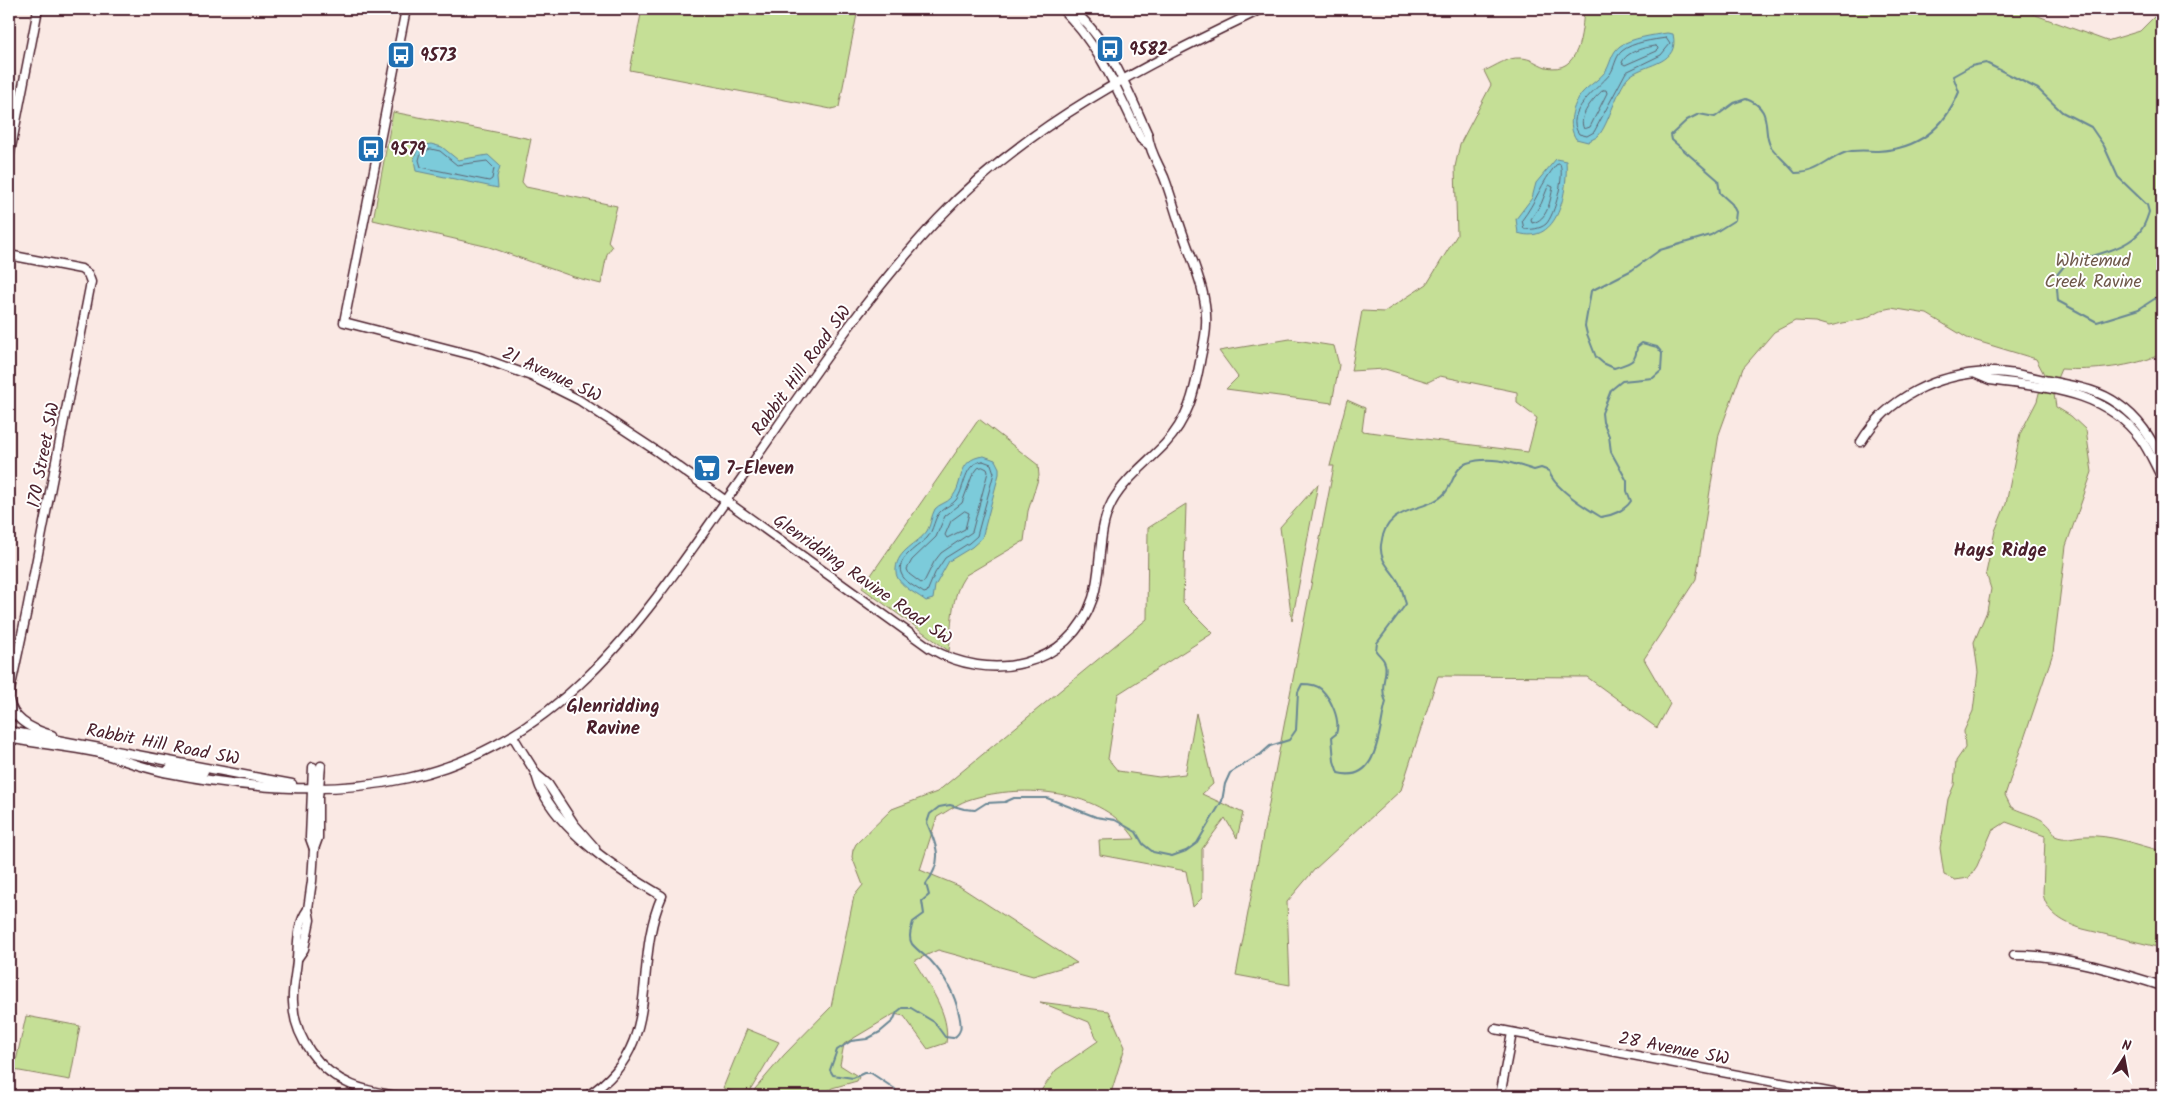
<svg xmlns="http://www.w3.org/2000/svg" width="2171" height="1105" viewBox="0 0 2171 1105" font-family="Kalam,sans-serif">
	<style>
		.green { fill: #c5df96; stroke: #887f60 }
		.water { fill: #7ccbda; stroke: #688694 }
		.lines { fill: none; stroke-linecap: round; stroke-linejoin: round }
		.shore { stroke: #5e6471; stroke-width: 1 }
		.stream { stroke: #688694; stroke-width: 2 }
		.secondary-casing { stroke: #4a1f2b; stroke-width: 11 }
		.secondary { stroke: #fff; stroke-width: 8 }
		.labels { text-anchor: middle; stroke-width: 4; stroke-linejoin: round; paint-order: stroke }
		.poi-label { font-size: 18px; font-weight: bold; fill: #4a1f2b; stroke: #fff; text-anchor: start }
		.park-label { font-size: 18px; fill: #6f594b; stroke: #fff }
		.street-label { font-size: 18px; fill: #4a1f2b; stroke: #fff }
		.neighbourhood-label { font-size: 19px; font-weight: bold; fill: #4a1f2b; stroke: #fff }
	</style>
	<rect width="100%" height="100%" fill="#fae9e4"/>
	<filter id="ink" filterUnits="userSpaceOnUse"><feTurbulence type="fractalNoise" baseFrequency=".02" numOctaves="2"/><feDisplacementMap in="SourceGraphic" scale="10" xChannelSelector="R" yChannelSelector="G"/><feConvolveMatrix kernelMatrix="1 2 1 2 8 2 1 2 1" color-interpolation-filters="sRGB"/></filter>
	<g filter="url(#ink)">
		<g class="green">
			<polygon points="642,9 858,9 839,107 831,109 630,70"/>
			<path d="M1584,9H2019L2107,41L2140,31L2162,9V354C2132,367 2094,371 2061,369L2053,388L2056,407L2071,416L2086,430L2092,472L2066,546L2053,653L2005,795L2011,807C2028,816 2048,816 2055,836C2066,841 2074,836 2085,836C2110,834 2138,845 2162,851V948L2083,929C2064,923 2047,914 2043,894L2045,836L2006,822L1992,831L1977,866L1969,878L1955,880L1944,875L1940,848L1948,799L1954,785L1956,761L1965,748L1964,731L1973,711L1978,672L1974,642L1987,611L1991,589L1986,573L1995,531L2006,504L2020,434L2037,401L2044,374L2036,359L1967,338L1927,314L1891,308L1881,310L1866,318L1829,326L1815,322L1795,321L1774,332L1743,368L1719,434L1696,579L1644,659L1670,704L1657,728L1587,677L1438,676L1401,790L1315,869L1287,902L1290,985L1236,975L1334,466H1330L1347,400L1365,408L1362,431L1528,452L1537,418L1517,403V392L1440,376L1428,382L1385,369L1351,371L1362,311L1384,312L1427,284L1457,235L1455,167L1460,144L1491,85L1484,71C1496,66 1507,57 1520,58C1531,58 1537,64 1546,67C1580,75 1582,32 1584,9Z"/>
			<polygon points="393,112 531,139 522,182 526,187 617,206 608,242 612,247 607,254 601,284 574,277 489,247 373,220"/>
			<polygon points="1290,339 1334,346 1339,365 1332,403 1226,389 1238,377 1219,351"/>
			<path d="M979,419L1038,465L1039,476L1028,511L1024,541L966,575C950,595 952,627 949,651L862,588Z"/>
			<polygon points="1318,484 1292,621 1280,527"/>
			<path d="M1186,504L1183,603L1213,633L1118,694L1108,759L1118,771L1159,777L1185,774L1196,713L1213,784L1202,794L1243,813L1237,838L1225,818L1202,849V898L1193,907L1186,871L1100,855L1099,840L1135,839C1103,789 1023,783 971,799C960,802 948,811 937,817L920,870L959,886L1077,963L1033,976L938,950L914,961C928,985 951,1014 946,1043L928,1049L904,1016L894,1014L844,1044L840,1065L859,1077L857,1081L832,1088L820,1096H753L755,1089L784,1055L831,1007L854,896L863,885L852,857L853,850L856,844L892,809L937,792L1147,619L1148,528Z"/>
			<polygon points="1040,1002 1109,1011 1125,1047 1111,1093 1103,1096 1037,1096 1056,1070 1098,1041 1089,1022"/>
			<polygon points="26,1016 80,1026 70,1080 14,1070"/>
			<polygon points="747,1029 779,1042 747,1096 745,1096 723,1088"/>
		</g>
		<g class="water">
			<path d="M1667,33L1673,34C1680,64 1648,63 1631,75C1618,84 1609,125 1598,136C1596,138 1590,140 1588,142L1576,139C1567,125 1572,106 1582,93C1589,85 1601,79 1607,69C1611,61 1612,52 1620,46C1631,38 1654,35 1667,33Z"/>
			<polygon points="431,144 442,147 458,160 488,155 500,166 497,177 498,188 416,171 414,159 417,150 424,145"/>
			<path d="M1556,159L1566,161C1568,189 1559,246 1518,233L1516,219L1532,198L1536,183Z"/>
			<path d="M984,456L995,460L999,468V474L982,538L972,547L949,561L935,586L933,599L926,601C916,593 894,584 896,569C897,550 918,544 927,531C931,525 931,516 935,509C939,504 947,503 951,498C965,485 955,459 984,456Z"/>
		</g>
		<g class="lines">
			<g class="shore">
				<path d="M1666,38L1670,44L1661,55L1626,72L1594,132L1587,136L1579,134C1563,112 1598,89 1610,74C1615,67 1615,57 1622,51C1633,42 1653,40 1666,38Z"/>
				<path d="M1656,46L1658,48L1657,51L1625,65L1622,63C1625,52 1645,47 1656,46Z"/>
				<path d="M1603,90H1606L1607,93L1590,127L1584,129C1577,116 1594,98 1603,90Z"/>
				<polygon points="431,149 440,151 457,165 487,161 494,168 492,179 489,181 421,167 419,160 421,153"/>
				<path d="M1560,164C1565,175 1555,215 1546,224C1540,229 1531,230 1524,229L1522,220C1536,202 1541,183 1556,165Z"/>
				<path d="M1549,185L1553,187C1550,201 1548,220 1532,223L1531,219L1541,204Z"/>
				<path d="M983,461L991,464L994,473L977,536L969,543L945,558L935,573L927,592L924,593C917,588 904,582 901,573C896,558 919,546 927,538C934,530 934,517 941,511C946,506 952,505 956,500C966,487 963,463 983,461Z"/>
				<polygon points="983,467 987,469 988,472 972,532 941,553 934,562 924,582 921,583 909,574 907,569 912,560 936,537 945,516 962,503 972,476 978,468"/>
				<polygon points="965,511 969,513 965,529 947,538 945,535 951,521"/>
			</g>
			<path class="stream" d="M897,1096L895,1089L871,1073H864L853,1078L833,1075L830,1070L837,1050L851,1041L867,1039L880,1032L893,1021L897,1012L902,1008H911L934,1022L945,1037L953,1038C963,1033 961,1023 959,1014C955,995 944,975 930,960C924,955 917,950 912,944C908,938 911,929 913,922L924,914L922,901L929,895L926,884C943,861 938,848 927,823L930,814L939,807L950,805L964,809L975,810L986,803L1005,802L1014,798H1047L1096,817L1115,820L1136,832L1143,844L1153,852L1172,856L1186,851L1197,843L1222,801L1225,784L1230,773L1261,754L1270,746L1289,740L1296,730L1298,692L1302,684C1308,684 1316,684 1321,689C1331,699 1341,720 1336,734L1332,737L1334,761L1338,773C1380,784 1378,728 1386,702C1378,684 1390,672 1384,661C1383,658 1379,655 1376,651L1377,643L1406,604C1404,598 1403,591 1400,585C1394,571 1379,563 1381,545C1385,503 1428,513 1445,493C1453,484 1454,468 1467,463C1490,455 1512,463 1534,470L1541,468L1549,471C1553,487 1586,508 1601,517C1612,516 1625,510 1631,501L1627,491V481L1611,452L1609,436L1603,422L1602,413L1611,390L1622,381L1653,378L1661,371L1662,353L1657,347L1642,343L1637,347C1636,364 1628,363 1614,368L1603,363L1596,357L1587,334L1585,326L1591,291L1632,270L1660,250L1711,235L1735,220L1736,212L1732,204L1720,193L1718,180L1672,140L1671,135L1687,120L1699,114L1715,117L1734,103L1746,99C1775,109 1761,131 1771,147C1778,156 1788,164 1795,173C1818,173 1825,161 1844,153C1854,149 1867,151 1878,151C1917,149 1944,129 1959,92L1953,76L1971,66L1986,63L2038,89L2062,112L2091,127L2104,146L2118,177L2147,205L2149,212C2147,218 2145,225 2141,230C2130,248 2089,258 2069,260L2056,276L2058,301L2097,322L2139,309L2162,294"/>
			<g class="secondary-casing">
				<g id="secondary">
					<path d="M406,9L344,322L476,356L531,376L579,400L658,452L930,648C988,683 1070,669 1093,598C1103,567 1096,532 1112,502C1125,479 1147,463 1165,444C1188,419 1194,394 1200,362C1202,350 1206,337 1206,325C1208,294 1193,263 1183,234C1176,215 1171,195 1164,177C1158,163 1149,150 1148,135C1129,93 1108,37 1071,9"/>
					<path d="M1062,9C1099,44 1119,94 1141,139L1149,145"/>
					<polyline points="9,158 38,9"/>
					<polyline points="9,255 81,269 88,274 91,282 26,615 9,695"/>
					<path d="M1976,374L1990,380C2046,388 2103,389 2140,438C2149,450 2155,465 2162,478"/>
					<path d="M1861,442C1888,397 1937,374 1989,372C2009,371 2030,377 2049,381C2073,386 2098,389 2118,404C2139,418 2151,438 2162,460"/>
					<path d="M9,700C13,721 33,730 52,735"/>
					<polyline points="9,731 292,784"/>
					<path d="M513,736C520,749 528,760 535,772C537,777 538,782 540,787C561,833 619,871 662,896C630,968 667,1045 587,1096"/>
					<path d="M9,738C37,744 67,746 95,752C118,758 140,767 164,772C244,788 327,796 408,778C567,742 649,610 737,485C800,395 862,300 938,219C1028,123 1145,65 1262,9"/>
					<polyline points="313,767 310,838 314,849 318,838 318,798 321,766"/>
					<polyline points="166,772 171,767 204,772"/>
					<polyline points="536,774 548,784 574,824 595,848"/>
					<path d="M308,909C297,924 298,943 297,960C296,974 292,988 293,1002C294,1038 319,1071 352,1085C366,1091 381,1093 396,1096"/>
					<path d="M2014,955C2064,955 2114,971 2162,986"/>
					<polyline points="297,959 304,949 310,920 308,909 312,881 314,849"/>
					<polyline points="1495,1029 1849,1096"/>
					<polyline points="1500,1096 1512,1033"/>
				</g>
			</g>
			<use href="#secondary" class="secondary"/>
		</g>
	</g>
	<defs>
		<g id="bus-square" transform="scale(1.4375)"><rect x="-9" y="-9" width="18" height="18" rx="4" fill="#1f6fb2" stroke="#fff"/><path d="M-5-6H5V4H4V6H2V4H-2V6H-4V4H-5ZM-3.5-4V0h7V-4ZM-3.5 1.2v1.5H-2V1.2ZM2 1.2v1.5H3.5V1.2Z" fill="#fff"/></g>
		<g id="supermarket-square" transform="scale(1.4375)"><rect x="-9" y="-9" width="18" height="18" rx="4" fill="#1f6fb2" stroke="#fff"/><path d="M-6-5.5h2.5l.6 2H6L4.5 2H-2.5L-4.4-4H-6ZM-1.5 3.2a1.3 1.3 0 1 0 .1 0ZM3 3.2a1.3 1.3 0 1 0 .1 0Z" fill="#fff"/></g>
	</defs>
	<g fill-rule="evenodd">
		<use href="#bus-square" x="1110" y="49"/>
		<use href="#bus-square" x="401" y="55"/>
		<use href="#bus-square" x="371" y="149"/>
		<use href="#supermarket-square" x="707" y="468"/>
	</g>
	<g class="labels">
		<g class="poi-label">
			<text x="1129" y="55">9582</text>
			<text x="420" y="61">9573</text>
			<text x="390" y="155">9579</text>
			<text x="726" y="474">7-Eleven</text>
		</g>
		<g class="park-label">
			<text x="2093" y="266">Whitemud<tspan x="2093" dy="21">Creek Ravine</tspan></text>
		</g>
		<g class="street-label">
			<text transform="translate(801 370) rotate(-54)" y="6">Rabbit Hill Road SW</text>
			<text transform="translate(552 374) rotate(25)" y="6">21 Avenue SW</text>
			<text transform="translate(43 455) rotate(-79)" y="6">170 Street SW</text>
			<text transform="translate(863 579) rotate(35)" y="6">Glenridding Ravine Road SW</text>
			<text transform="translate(163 744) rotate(11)" y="6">Rabbit Hill Road SW</text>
			<text transform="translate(1674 1048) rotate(11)" y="6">28 Avenue SW</text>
		</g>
		<g class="neighbourhood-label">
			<text x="2000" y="556">Hays Ridge</text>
			<text x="613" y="712">Glenridding<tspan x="613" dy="22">Ravine</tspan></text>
		</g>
	</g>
	<rect width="2171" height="1105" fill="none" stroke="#fff" stroke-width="30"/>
	<rect x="15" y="15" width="2141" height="1075" fill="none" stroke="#4a1f2b" stroke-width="2" filter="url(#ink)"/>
	<g transform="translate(2124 1058) rotate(11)" stroke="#ffffff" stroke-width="4" paint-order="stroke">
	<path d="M0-4L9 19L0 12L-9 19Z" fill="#4a1f2b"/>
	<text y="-8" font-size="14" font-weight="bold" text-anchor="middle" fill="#4a1f2b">N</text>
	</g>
</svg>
